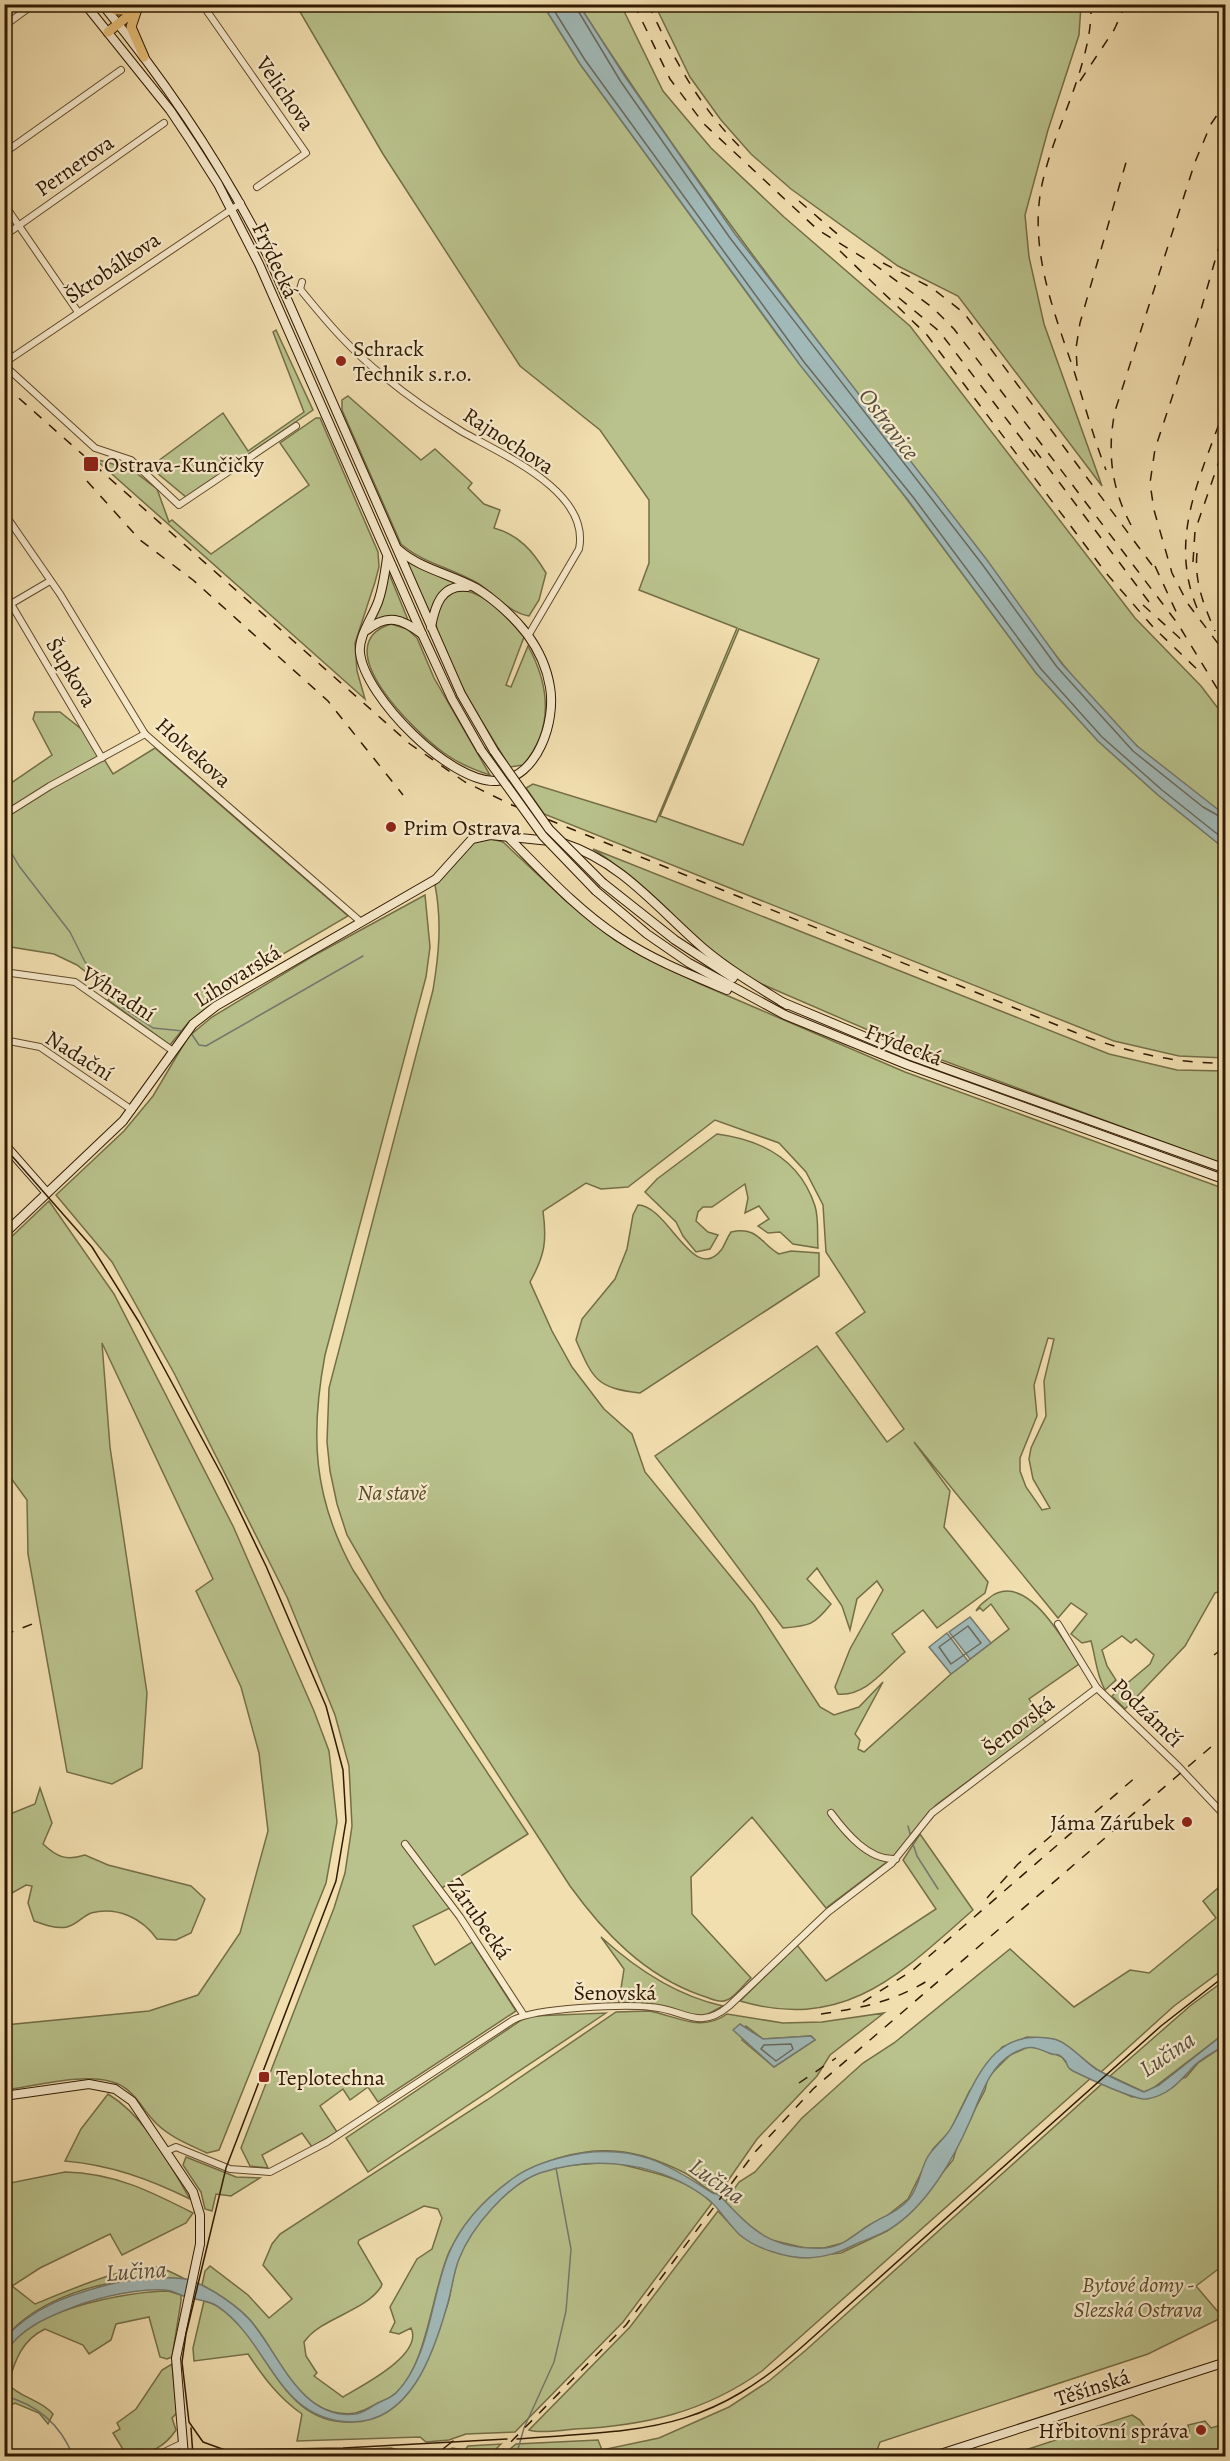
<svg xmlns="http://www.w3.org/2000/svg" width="1230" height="2461" viewBox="0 0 1230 2461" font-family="Alegreya,serif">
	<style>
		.green { fill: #b9c28c; stroke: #746e46; stroke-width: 1.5; fill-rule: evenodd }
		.water { fill: #a1b9b8; stroke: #74796e; stroke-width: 1.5 }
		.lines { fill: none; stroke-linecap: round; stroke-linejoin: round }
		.shore { stroke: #68695c; stroke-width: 1.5 }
		.stream { stroke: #74796e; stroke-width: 1.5 }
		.street-casing { stroke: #604a2c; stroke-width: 8 }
		.secondary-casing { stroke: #301900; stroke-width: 10 }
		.primary-casing { stroke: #301900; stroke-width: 11 }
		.street { stroke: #f7eacc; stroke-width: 6 }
		.secondary { stroke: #f7eacc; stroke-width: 8 }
		.primary { stroke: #e9c078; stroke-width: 9 }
		.tram { stroke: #301900; stroke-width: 1.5 }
		.rail { stroke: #301900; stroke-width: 1.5; stroke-dasharray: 10 10; stroke-linecap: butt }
		.secondary-bridge-casing { stroke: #301900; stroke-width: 10; stroke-linecap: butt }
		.secondary-bridge { stroke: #f7eacc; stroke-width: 8 }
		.poi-dot { fill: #8f2418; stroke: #f7eacc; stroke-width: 2 }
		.labels { text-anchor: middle; stroke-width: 4.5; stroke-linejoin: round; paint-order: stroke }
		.street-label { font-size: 22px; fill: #301900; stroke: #f7eacc }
		.poi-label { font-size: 22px; fill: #301900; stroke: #f7eacc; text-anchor: start }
		.park-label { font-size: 22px; font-style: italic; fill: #594c2a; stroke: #f7eacc }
		.water-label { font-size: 24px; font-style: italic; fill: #585140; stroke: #f7eacc }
	</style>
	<rect width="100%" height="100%" fill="#f2dfb0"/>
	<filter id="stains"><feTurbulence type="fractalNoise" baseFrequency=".00333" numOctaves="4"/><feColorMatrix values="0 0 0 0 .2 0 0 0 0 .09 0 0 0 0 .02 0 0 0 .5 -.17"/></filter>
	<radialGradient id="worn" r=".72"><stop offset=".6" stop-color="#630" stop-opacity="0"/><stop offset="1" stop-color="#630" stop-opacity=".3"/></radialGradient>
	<g class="green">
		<path d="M296,5H543L580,64L779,337L903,494L1036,673L1098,741L1158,795L1225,849V1058L1179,1056L1114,1041L544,814L526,788L533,784L656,822L737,628L639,590L649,563V500L600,430L520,366L383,154ZM739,629L819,659L743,845L660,816Z"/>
		<path d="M579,5H621L663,91L711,148L784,217L910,326L1135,618L1201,686L1224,716L1225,815C1184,787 1143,755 1109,718C1045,649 991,566 933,491C810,332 687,174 579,5Z"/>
		<polygon points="655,5 1081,5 1079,35 1048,130 1025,215 1029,257 1044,324 1102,486 958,296 898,266 791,189 751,154 721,120 690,77"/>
		<polygon points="276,330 313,410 186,497 150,467 223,413 248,451 304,412 273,332"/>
		<path d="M348,396L421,460L435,449L472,483L468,488L484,504L500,510L494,528C519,535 533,551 546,573L539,600L529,616C508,612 496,595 479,584C453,568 424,564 401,544L342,410V400Z"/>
		<polygon points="316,418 320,418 378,552 379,567 375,582 355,643 357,671 365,699 95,459 131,469 157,489 169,522 172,520 211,554 309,485 280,443"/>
		<path d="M406,561L459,583C441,588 437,598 430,614Z"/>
		<path d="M388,571L408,620C394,615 386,614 373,622Z"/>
		<path d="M457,590C483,589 508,618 524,637L506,685L511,687L528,646C550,686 554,729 523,765L510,767C494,741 432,645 436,618C438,604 446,597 457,590Z"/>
		<path d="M391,624L407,629L417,638L434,678L490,775C474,770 458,763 444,753C416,733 324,645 391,624Z"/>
		<polygon points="35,712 60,712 90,736 113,774 155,748 348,916 220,991 216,1001 188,1023 170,1045 108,1000 113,994 77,965 54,954 5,946 9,902 4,902 4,788 52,755 33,719"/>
		<path d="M488,838L503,842L567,902L615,940L698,983L905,1072L1225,1189V1590L1215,1593L1185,1646L1125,1709L1112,1696L1150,1664L1154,1655L1136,1639L1131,1643L1122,1636L1102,1650L1107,1666L1116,1680L1105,1690C1096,1674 1096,1659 1091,1641L1082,1643L1071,1634L1087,1614L1071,1603L1058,1618L914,1442L950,1491L944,1527L988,1582L985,1593L937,1628L923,1610L892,1634L905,1652C885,1668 866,1697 838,1694L835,1687L850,1649L883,1590L877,1581L857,1599L850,1630L842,1606L817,1568L807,1579L831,1604C814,1625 810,1626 783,1628L655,1456L817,1346L887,1442L904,1429L836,1333L865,1312L826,1252L823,1205L806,1172L779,1143L715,1120L628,1187L601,1189L586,1183L543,1211C547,1241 545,1255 530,1282L552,1331L572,1367L604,1409L632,1434L645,1472L754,1605L820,1707L834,1715L859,1707L883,1682L855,1734L860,1740L858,1749L864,1752L951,1674L1009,1629L991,1604L983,1611L980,1608L976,1611C979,1605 984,1602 989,1598C1025,1569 1063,1639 1079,1664L1029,1699L1046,1723L936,1805L896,1855L826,1908L752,1817L691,1877L692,1914L751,1978C744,1984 735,1997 727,2000C719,2004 708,1997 700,1995C644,1975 604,1933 570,1886L384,1599L347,1535L337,1504L330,1471L327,1442L329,1388L433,990C439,954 442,921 435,885L474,842ZM1048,1338L1054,1339L1044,1381L1046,1416L1031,1448L1029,1459L1033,1479L1050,1508L1042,1510L1026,1487L1020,1471V1458L1037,1416L1034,1385Z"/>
		<path d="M593,849L1109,1054L1177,1070L1225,1071V1165L912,1049L750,979C692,943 650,886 593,849Z"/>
		<path d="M425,895L430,947L426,977L325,1355C310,1435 313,1497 353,1570L528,1834L440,1889L452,1907L413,1926L435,1965L472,1942L516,2011L378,2102L368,2087L350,2100L343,2089L320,2106L337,2132L312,2147L302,2133L262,2155L268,2168L250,2166L241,2148L334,1908L345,1873L352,1826L349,1766L335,1715L287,1597L174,1373L112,1262L56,1195L124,1131L153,1096L188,1037L212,1017L313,956Z"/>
		<path d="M717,1134C763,1140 800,1160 815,1206C819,1219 817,1235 818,1248L793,1244L780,1232L768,1233L758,1226L769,1219L759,1206L745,1213L748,1198L745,1184L712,1207H703L698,1212L696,1221L708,1232L718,1235L710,1249L696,1252L683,1236L676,1222L645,1192L657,1179Z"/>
		<path d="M49,1201L114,1294L233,1526L314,1711L329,1751L337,1822L326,1883L219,2150L207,2153C188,2144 167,2136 153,2120C142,2108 134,2091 118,2084C88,2071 36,2086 5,2090V2025L149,2011L198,1995L240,1933L268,1831L259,1753L241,1687L196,1591L213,1579L102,1343L110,1447L147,1693L142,1768L112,1784L67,1772L28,1554L27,1500L8,1474L4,1475L5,1243Z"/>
		<path d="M638,1205C668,1205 694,1287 722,1249C725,1244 727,1238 731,1232C758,1226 760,1243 779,1254L791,1251L819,1253V1276L640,1393C596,1388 593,1379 576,1340L582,1319L615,1279L627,1249L633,1215Z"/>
		<path d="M40,1788L52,1823L43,1844C57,1857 66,1861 85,1855L108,1865L191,1886L205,1899L191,1933L176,1940L157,1939C142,1918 117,1906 91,1913C83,1916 76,1925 67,1927C56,1929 45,1925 34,1921L28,1903L32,1886L26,1885L5,1897V1816L35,1804Z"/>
		<path d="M920,1834L973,1910C901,1973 846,2032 740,2001L797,1945L826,1981L936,1909L903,1860Z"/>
		<polygon points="1225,1882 1225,1968 1174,2006 1101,2072 1053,2039 1027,2037 1002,2047 969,2092 950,2131 933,2149 908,2199 883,2219 868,2226 843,2243 824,2248 805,2248 771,2240 759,2235 728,2207 725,2202 739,2182 755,2172 802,2118 863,2063 894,2043 1010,1949 1074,2007 1130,1970 1149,1973 1216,1918 1203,1901"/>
		<path d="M601,1937C635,1968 677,1996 723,2006L706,2015L709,2019L672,2011L618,2008L624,1969Z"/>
		<polygon points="1225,1980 1225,2033 1152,2089 1144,2092 1110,2076 1190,2006"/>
		<path d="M649,2011C677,2016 701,2033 727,2014L783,2023L822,2022L884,2013L830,2055L817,2076L757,2139L718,2195C706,2190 697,2180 685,2173C673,2167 656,2160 643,2156C565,2135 485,2181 450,2250C432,2287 427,2373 392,2396C387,2400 381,2401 376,2404C361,2413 351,2416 333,2412C291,2401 276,2349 250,2320C236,2305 219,2295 202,2285L205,2271L210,2266L248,2295L269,2318L292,2299L263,2265L272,2244L280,2234L487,2100L616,2012ZM746,2026L763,2039L811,2036L815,2040L774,2067L742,2040ZM424,2206L438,2209L442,2218L432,2249L417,2259L390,2307L395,2322L390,2332L399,2334L411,2328C424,2355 361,2386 343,2397L314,2376L317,2373L306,2356L304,2342C322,2317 363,2313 381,2287L382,2284L358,2243L359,2240Z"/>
		<polygon points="606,2013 368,2172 346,2138 523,2019 533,2016"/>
		<polygon points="1225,2045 1226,2182 1218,2187 1225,2195 1225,2264 1196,2286 1219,2313 1225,2310 1225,2316 1148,2354 880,2442 875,2456 502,2456 516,2444 598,2440 602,2450 659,2438 729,2407 769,2381 806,2350 1103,2083 1132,2097 1186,2077 1198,2063"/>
		<path d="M1028,2047L1042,2048L1062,2057L1070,2068L1091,2078L762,2371C705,2412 644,2426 575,2429C561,2430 542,2434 529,2430L630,2327L718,2211L740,2235L755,2244L800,2257L841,2253L887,2231L908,2215L953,2160L959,2140L985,2090L988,2077L1010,2055Z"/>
		<path d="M108,2094C146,2117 168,2162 190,2199C149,2179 111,2165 65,2161L81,2129Z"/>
		<polygon points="186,2157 236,2177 260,2178 231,2196 216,2194 212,2211 205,2209 201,2192 183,2165"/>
		<path d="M612,2162C648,2172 684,2176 712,2203L623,2322L515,2432L466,2434L449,2440L426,2442L420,2437L297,2441L302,2414C279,2398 264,2378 248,2354L194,2361L193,2348L204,2301C267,2314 271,2435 361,2421C406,2415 426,2368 438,2330C442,2319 448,2307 450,2295C452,2283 454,2272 458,2260C471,2226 503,2190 536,2174C558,2164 588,2164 612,2162Z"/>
		<path d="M65,2172C114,2173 150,2191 193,2213L186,2223L122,2255L110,2234L40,2268L12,2286L35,2304C60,2294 135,2261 160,2268C168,2270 177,2275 185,2279C161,2281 135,2279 111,2283C73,2290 29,2308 5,2338V2184Z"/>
		<path d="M168,2291L181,2295V2301L172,2357L167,2359L160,2357L149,2317L116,2324L111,2340L89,2354L83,2345L45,2329C22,2340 15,2360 8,2384C20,2398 40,2399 53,2414L48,2424L39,2413L15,2403L5,2408C5,2392 0,2368 5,2353C20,2311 129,2291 168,2291Z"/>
		<path d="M172,2364L177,2413L172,2418L176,2430C165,2447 147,2456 127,2456L113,2433L120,2429L117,2423L136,2409L162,2370Z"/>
		<polygon points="1132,2415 1140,2420 1152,2437 1189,2431 1188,2425 1205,2421 1211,2428 1225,2424 1225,2456 1017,2456 1016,2453"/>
		<polygon points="501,2444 489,2456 444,2456 452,2448 465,2450 468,2446"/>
		<polygon points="391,2448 401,2451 408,2456 351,2456 348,2450"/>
	</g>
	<g class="water">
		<polygon points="543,5 579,5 626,78 735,234 987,560 1062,664 1137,746 1225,815 1225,849 1158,795 1098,741 1036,673 908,500 800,365 580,64"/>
		<polygon points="970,1617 991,1643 970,1659 949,1632"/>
		<polygon points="947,1633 968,1661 951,1674 929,1647"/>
		<polygon points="740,2024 763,2039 811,2036 815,2040 774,2067 733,2030"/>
		<path d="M1225,2033V2045C1215,2052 1201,2058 1192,2068C1179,2082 1169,2095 1147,2099C1136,2101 1085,2077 1073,2071C1063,2065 1071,2066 1063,2058C1056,2051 1057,2057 1049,2053C1033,2046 1028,2045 1012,2054C988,2068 981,2097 970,2121C954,2158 927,2206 890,2229C879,2236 866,2239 854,2245C838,2253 826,2257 808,2258C787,2258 756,2249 740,2235C728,2224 720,2209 708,2199C661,2163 597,2154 540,2173C508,2184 471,2228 459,2259C453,2274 452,2290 447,2306C434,2352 411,2422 352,2422C276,2421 270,2341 217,2306C208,2300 197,2300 186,2297C181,2295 176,2293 171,2291C147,2286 100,2297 76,2306C50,2316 19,2328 5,2354V2338C31,2309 65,2296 103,2286C127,2279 161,2276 186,2279C194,2280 205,2287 213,2291C226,2299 239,2308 249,2319C279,2352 300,2421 356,2414C363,2413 370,2408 376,2404C383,2400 391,2398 396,2393C430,2359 431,2295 449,2253C462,2222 486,2198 512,2179C532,2164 559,2157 583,2153C636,2146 667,2163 709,2191C719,2198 712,2189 722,2198C755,2233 773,2250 825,2248C845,2246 856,2233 871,2224C884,2216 899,2211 909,2199C919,2187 920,2171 927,2158C933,2147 945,2139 951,2128C976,2084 989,2026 1054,2039C1068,2042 1085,2062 1096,2069C1112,2078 1128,2085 1144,2092L1159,2085Z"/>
	</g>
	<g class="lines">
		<g class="shore">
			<polyline points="550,4 585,60 804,362 913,497 1041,669 1102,737 1162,790 1226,841"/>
			<polyline points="574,4 621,82 730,238 982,564 1057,667 1133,751 1203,807 1226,820"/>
			<polygon points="968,1626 981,1643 951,1664 939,1647"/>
			<polygon points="791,2044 793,2049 776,2061 761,2049 764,2045"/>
		</g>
		<g class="stream">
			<polyline points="4,840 19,866 70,932 85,962 107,981 115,990 122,1007 153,1028 183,1031"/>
			<polyline points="191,1033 199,1045 206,1046 363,956"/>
			<polyline points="908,1826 911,1837"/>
			<polyline points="912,1841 917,1856 938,1889"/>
			<path d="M4,2396C37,2404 61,2425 73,2456"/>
			<polyline points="516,2456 524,2428 554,2362 566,2311 571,2249 556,2168"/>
		</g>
		<g class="street-casing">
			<g id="street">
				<polyline points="202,4 306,153 257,187"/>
				<polyline points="4,26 34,4"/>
				<polyline points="4,153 121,70"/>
				<polyline points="4,204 78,312"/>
				<polyline points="4,236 164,123"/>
				<path d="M302,282L300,289C326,321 353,353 386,378C409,397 435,415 461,431C501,454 591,491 579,549L528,636"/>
				<polyline points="4,363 241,203"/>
				<polyline points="4,365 95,448 131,460 179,505 296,426"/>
				<polyline points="4,513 60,594 145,734 361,922"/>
				<polyline points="11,604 102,758"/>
				<polyline points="4,608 50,581"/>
				<polyline points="4,815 50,786 145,734"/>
				<polyline points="4,972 75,982 173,1051"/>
				<polyline points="4,1040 40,1047 132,1110"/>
				<polyline points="1058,1624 1097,1688 1179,1767 1226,1817"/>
				<path d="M831,1813C846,1833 869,1861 896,1859"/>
				<polyline points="405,1844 460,1917 523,2014"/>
				<path d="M167,2151L176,2147L230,2169L270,2172L327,2142L513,2020C536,2008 623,2004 651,2007C684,2009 698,2032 729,2006L828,1912L892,1863L932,1813L1097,1688"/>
				<polyline points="156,2456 183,2443"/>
			</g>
		</g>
		<g class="secondary-casing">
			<g id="secondary">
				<polyline points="85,4 170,110 192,143 218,184 259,264 422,634 452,699 481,750"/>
				<path d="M102,4C167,83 223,167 269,258L461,694L494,751"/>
				<path d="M387,558C385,573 383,588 378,602C372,618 358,637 360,653C365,697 451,784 497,781C538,778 556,721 550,687C547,668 538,649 527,634C514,617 494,599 476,588C450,574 421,569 399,550"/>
				<path d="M431,627C435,606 441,584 467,587"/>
				<path d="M367,630C388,613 402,619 422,634"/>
				<path d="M507,836C543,872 577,910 620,938C653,960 691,975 727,990"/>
				<path d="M563,843C622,862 658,909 703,948C729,970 758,987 787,1005"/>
				<polyline points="603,883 675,940 733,978"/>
				<polyline points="596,891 647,934 689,963 785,1015 908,1065 1226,1180"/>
				<polyline points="782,1002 911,1056 1226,1169"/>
				<polyline points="4,1144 47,1193"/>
				<polyline points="4,1234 123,1121 193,1024 216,1006 436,879 472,839 490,835 550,841"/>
				<polyline points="4,2096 89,2084 115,2089 132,2101 193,2192 200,2215 200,2244 176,2358 184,2456"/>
				<polyline points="934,2456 1226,2362"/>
			</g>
		</g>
		<g class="primary-casing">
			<g id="primary">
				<polyline points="107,4 116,10 135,10"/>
				<polyline points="137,9 131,27 144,57"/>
				<polyline points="108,32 143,4"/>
			</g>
		</g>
		<use href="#street" class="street"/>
		<use href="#secondary" class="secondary"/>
		<use href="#primary" class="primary"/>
		<g class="tram">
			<polyline points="4,1147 92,1247 139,1322 223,1477 266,1566 326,1706 343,1770 346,1821 336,1881 226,2168 186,2334 182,2362 189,2422 203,2442 225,2450 343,2448 507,2439"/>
			<polyline points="191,2428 193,2456"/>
			<path d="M517,2439C643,2429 703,2435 803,2346L1161,2026L1226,1975"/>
			<polyline points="434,2456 453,2441"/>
		</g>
		<g class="rail">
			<polyline points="634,4 670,79 704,124 818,230 875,265 933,308 954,329 1178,624 1226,703"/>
			<path d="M648,4C673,57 698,105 739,146"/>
			<path d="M1091,4C1093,62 1056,124 1043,180C1027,247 1054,311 1075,374C1085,406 1094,439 1106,470"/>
			<polyline points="1080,81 1114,30 1126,4"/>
			<polyline points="799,201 842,238"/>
			<polyline points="1226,222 1200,313 1155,449 1150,483 1154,510 1172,573 1188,604 1226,654"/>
			<polyline points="840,251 927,335 1106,573 1154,628 1202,674"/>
			<polyline points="883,263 932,288 964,313 1158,573"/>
			<polyline points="899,298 939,331 1037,459"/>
			<polyline points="1077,366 1076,348 1080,323 1127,159"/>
			<path d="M4,385L410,744L465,782L512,805L1089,1038C1134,1053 1177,1064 1226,1063"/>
			<polyline points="1035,450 1155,610"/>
			<polyline points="87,481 140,540 193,580 328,701 403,795"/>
			<path d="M1131,525C1111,488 1107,451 1115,411L1195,162L1211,124L1226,102"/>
			<path d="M1197,553C1194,581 1204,606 1215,631"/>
			<polyline points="1193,562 1195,531 1226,441"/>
			<polyline points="1155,566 1179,618"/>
			<polyline points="1143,605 1183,641"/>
			<path d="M1197,608C1167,535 1203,473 1226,404"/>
			<polyline points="4,1635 40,1621"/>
			<polyline points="1214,1655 1226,1646"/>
			<polyline points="987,1898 1018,1864 1072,1818"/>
			<polyline points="863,2002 913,1970 1137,1776"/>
			<path d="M821,2014C860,2008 893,2002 927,1981"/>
			<polyline points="799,2083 836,2058"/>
			<polyline points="497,2456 626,2325 755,2152 813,2089 1226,1734"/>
		</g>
		<g class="secondary-bridge-casing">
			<g id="secondary-bridge">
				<polyline points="481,750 543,836 596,891"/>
				<polyline points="494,751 549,829 603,883"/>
			</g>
		</g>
		<use href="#secondary-bridge" class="secondary-bridge"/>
	</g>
	<g class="poi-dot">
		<circle cx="341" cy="361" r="6"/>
		<rect x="83" y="456" width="16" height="16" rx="3"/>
		<circle cx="391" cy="827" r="6"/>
		<circle cx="1187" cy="1822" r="6"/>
		<rect x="258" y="2071" width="12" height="12" rx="3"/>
		<circle cx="1201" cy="2430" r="6"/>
	</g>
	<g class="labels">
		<g class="street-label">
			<text transform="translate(286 93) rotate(55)" y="8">Velichova</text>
			<text transform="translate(74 165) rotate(-35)" y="8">Pernerova</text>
			<text transform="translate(276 260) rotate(65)" y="8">Frýdecká</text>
			<text transform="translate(112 267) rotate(-34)" y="8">Škrobálkova</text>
			<text transform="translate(509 440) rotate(33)" y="8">Rajnochova</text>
			<text transform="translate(72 672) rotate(59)" y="8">Šupkova</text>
			<text transform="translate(194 752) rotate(42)" y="8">Holvekova</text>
			<text transform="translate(237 975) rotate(-32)" y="8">Lihovarská</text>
			<text transform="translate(119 993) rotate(33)" y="8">Výhradní</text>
			<text transform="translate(904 1044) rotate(21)" y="8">Frýdecká</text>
			<text transform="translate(80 1055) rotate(32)" y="8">Nadační</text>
			<text transform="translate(1148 1712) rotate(44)" y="8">Podzámčí</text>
			<text transform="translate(1018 1725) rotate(-37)" y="8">Šenovská</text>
			<text transform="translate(480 1918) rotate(55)" y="8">Zárubecká</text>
			<text x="615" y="2000">Šenovská</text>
			<text transform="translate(1092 2387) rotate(-18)" y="8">Těšínská</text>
		</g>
		<g class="poi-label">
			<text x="353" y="356">Schrack<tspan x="353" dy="25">Technik s.r.o.</tspan></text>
			<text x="104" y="472">Ostrava-Kunčičky</text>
			<text x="403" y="835">Prim Ostrava</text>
			<text x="1175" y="1830" text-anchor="end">Jáma Zárubek</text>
			<text x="276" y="2085">Teplotechna</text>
			<text x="1189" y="2438" text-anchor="end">Hřbitovní správa</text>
		</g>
		<g class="park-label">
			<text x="392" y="1500">Na stavě</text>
			<text x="1138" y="2292">Bytové domy -<tspan x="1138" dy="25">Slezská Ostrava</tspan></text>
		</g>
		<g class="water-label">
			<text transform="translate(889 424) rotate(53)" y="8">Ostravice</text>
			<text transform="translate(1167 2054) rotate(-34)" y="8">Lučina</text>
			<text transform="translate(717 2181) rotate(35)" y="8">Lučina</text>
			<text transform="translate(136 2271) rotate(-4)" y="8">Lučina</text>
		</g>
	</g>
	<rect width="1230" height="2461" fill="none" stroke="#f2dfb0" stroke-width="24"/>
	<rect x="6" y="6" width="1218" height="2449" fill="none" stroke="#301900" stroke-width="3"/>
	<rect x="12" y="12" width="1206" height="2437" fill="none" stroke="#301900" stroke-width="1.5"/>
	<rect width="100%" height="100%" filter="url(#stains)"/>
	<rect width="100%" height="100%" fill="url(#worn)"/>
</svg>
